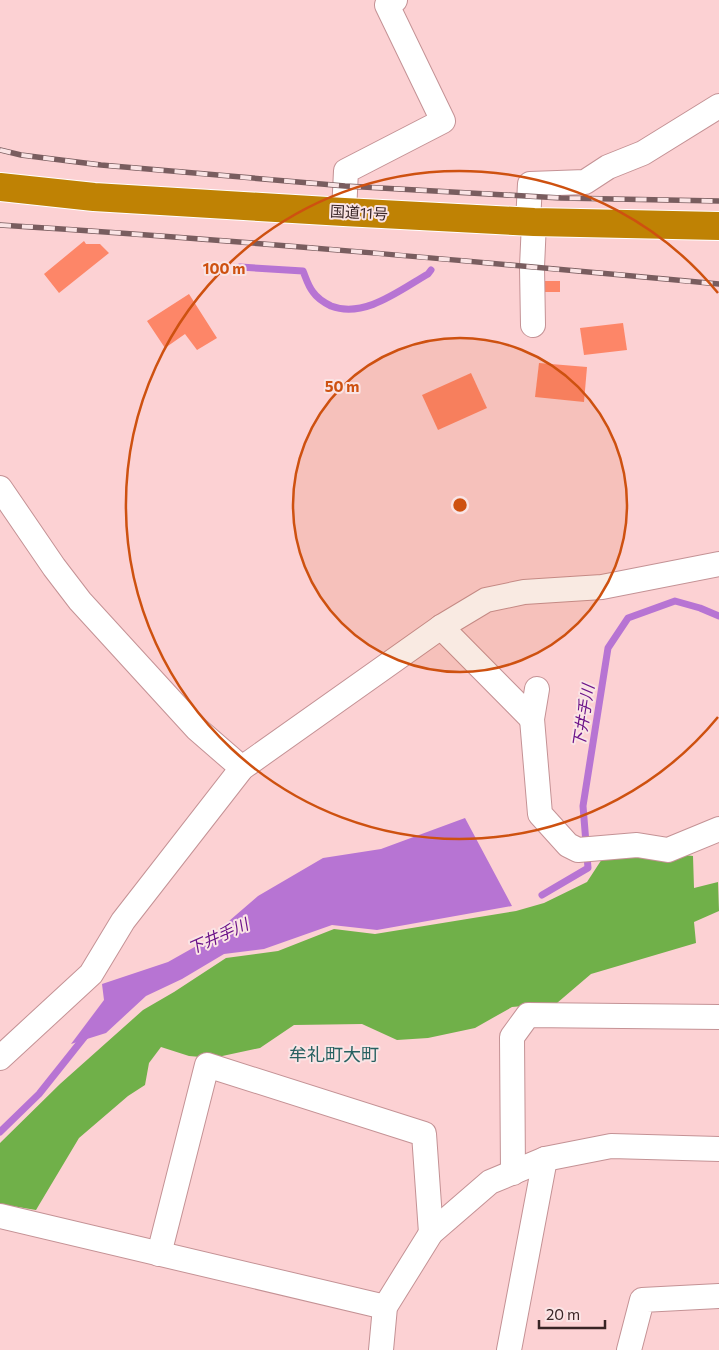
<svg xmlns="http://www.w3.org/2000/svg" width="719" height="1350" viewBox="0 0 719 1350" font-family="Commissioner,'Noto Sans JP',sans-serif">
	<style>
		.forest { fill: #70b049 }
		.water { fill: #b774d3 }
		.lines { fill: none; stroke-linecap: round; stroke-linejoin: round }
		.stream { stroke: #b774d3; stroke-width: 7 }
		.building { fill: #fd8668 }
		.street-casing { stroke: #c49295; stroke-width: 26 }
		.highway-casing { stroke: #fff; stroke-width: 30 }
		.street { stroke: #fff; stroke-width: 24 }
		.highway { stroke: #bf8204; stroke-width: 28 }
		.rail-casing { stroke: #795d5f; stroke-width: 5.5 }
		.rail { stroke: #fae4e5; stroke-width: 4; stroke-dasharray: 11; stroke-linecap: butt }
		.ring { fill: none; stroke: #ce5110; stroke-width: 2.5 }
		.labels { text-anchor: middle; stroke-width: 4; stroke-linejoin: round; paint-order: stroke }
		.street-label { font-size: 15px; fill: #382425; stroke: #fae4e5 }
		.water-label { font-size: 16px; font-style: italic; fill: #6c148a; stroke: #fae4e5 }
		.quarter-label { font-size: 18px; fill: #276161; stroke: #fae4e5 }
		.centre { fill: #ce5110; stroke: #fae4e5; stroke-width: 2.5 }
		.ring-label { font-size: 15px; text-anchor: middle; font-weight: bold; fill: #ce5110; stroke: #fae4e5; stroke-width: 4; stroke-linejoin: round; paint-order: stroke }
	</style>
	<rect width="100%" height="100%" fill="#fcd1d3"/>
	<polygon class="forest" points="640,850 693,856 694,888 718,882 719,911 694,922 696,943 591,974 557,1003 512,1007 475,1028 428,1038 397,1040 362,1024 294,1025 260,1048 213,1058 189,1056 161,1047 149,1063 145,1085 128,1096 79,1138 36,1210 0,1204 0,1143 60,1084 143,1010 174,992 226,958 278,951 334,929 375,934 516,911 544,903 587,882 602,859"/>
	<polygon class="water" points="465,818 512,906 377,930 332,925 264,949 224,954 182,979 146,996 106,1033 71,1044 104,1000 102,984 168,962 207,940 258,896 323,858 381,849"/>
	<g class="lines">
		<g class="stream">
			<path d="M240,267L303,271C306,278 308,286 313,292C317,298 325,303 331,306C364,319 400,290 428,274L431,270"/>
			<polyline points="542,895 588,868 583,806 608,648 628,618 675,601 700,608 719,616"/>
			<polyline points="0,1132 39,1094 86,1035"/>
		</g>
	</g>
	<g class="building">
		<polygon points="84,241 86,244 100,244 109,253 59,293 44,274"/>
		<rect x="539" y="281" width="21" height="11"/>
		<polygon points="189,294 217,338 197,350 185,334 165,348 147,321"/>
		<polygon points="623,323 627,350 584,355 580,328"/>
		<polygon points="539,363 587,367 584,402 535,397"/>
		<polygon points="471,373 487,408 438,430 422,395"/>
	</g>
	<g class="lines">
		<g class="street-casing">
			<g id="street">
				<polyline points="344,212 346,171 443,121 387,5 395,0"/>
				<polyline points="528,222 530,184 585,182 608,167 643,153 719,106"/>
				<polyline points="533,325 532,267 534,222"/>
				<polyline points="0,488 54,567 80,601 197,729 242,768"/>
				<polyline points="441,627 532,719"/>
				<polyline points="537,689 532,719 540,814 568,845 578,850 637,845 668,850 719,829"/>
				<polyline points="0,1058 91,974 123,921 242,768 441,627 486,600 524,592 602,587 719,564"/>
				<polyline points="513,1173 512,1037 528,1015 719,1017"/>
				<polyline points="0,1216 385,1307"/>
				<polyline points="159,1254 207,1065 424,1134 431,1233"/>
				<polyline points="381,1350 385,1307 431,1233 490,1182 545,1159 611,1146 719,1149"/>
				<polyline points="509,1350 545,1159"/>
				<polyline points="629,1350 642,1300 719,1296"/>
			</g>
		</g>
		<g class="highway-casing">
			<polyline id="highway" points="0,187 94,197 344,212 534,222 719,226"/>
		</g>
		<use href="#street" class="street"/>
		<use href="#highway" class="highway"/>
		<g class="rail-casing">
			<g id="rail">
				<polyline points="0,150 21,155 101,165 345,186 561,198 719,201"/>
				<path d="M0,225C240,240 480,262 719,284"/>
			</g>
		</g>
		<use href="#rail" class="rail"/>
	</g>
	<circle cx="460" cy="505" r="167" fill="#ce5110" fill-opacity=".12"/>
	<g class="ring">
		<circle cx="460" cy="505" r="167"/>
		<path d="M718 717A334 334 0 1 1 718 293"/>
	</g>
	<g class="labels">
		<g class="street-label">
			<text transform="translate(359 213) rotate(3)" y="5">国道11号</text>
		</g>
		<g class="water-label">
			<text transform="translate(583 716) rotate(-81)" y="6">下井手川</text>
			<text transform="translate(218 936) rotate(-24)" y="6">下井手川</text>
		</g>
		<g class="quarter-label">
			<text x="334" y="1061">牟礼町大町</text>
		</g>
	</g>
	<circle cx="460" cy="505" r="8" class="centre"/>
	<g class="ring-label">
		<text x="224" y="274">100 m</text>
		<text x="342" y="392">50 m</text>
	</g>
	<path d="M539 1320v8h66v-8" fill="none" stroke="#382425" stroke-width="2.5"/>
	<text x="546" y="1320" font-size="15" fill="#382425" stroke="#fae4e5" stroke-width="4" paint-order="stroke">20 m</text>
</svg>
